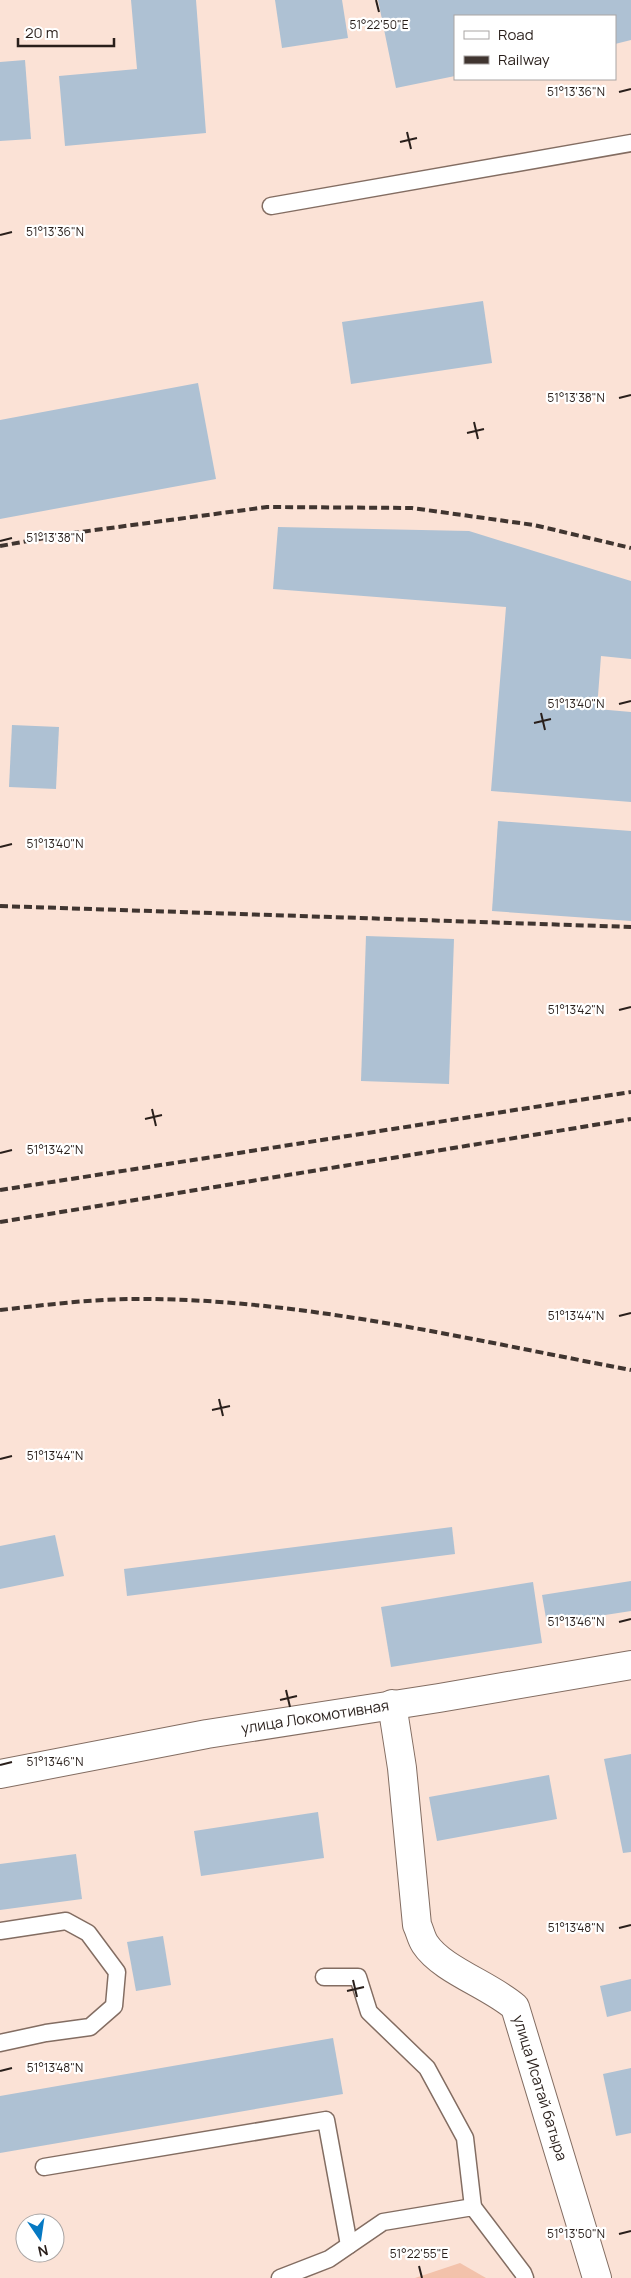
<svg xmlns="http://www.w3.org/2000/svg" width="631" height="2278" viewBox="0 0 631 2278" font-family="Manrope,sans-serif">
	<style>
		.green { fill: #f3c2ab }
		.building { fill: #aec1d3 }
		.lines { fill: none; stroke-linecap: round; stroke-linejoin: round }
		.lane-casing { stroke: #836d62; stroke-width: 19 }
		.street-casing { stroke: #836d62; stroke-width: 30 }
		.lane { stroke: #fff; stroke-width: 16 }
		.street { stroke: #fff; stroke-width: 28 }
		.rail { stroke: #403530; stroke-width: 4; stroke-dasharray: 8 4; stroke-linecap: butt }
		.ticks { fill: none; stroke: #291f1b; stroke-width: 2 }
		.labels { text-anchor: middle; stroke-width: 4.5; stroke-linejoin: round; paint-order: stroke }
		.street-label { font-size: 15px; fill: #291f1b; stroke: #fff }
		.ticks-label { font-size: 12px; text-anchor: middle; fill: #291f1b; stroke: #fff; stroke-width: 4.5; stroke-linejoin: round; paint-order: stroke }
	</style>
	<rect width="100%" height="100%" fill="#fbe2d6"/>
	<polygon class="green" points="460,2263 486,2278 415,2278"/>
	<g class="building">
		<polygon points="131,0 196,0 206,133 65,146 59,76 137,69"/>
		<polygon points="275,0 342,0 348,38 282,48"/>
		<polygon points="378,0 631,0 631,40 615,44 615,16 455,16 455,76 396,88"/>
		<polygon points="25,60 31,139 0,141 0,62"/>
		<polygon points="483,301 492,363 351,384 342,322"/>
		<polygon points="198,383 216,479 0,519 0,420"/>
		<polygon points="278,527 469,531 631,581 631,659 601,656 597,709 631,712 631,802 491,791 506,607 273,589"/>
		<polygon points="12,725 59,727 56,789 9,787"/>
		<polygon points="498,821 631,831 631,921 492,911"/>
		<polygon points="366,936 454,939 449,1084 361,1081"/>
		<polygon points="452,1527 455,1554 127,1596 124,1569"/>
		<polygon points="55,1535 64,1576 0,1589 0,1546"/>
		<polygon points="631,1581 631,1611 547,1624 542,1595"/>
		<polygon points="533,1582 542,1643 391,1667 381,1607"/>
		<polygon points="631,1754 631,1852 623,1853 604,1759"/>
		<polygon points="549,1775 557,1819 437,1841 429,1797"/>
		<polygon points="318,1812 324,1858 201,1876 194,1831"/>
		<polygon points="76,1854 82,1899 0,1910 0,1864"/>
		<polygon points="163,1936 171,1985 136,1991 127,1942"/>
		<polygon points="631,1979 631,2011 607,2017 600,1986"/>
		<polygon points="333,2038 343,2094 0,2153 0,2096"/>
		<polygon points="631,2068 631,2133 616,2136 603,2074"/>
	</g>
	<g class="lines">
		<g class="lane-casing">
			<g id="lane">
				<polyline points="271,206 631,143"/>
				<polyline points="0,1931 66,1921 88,1933 117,1972 114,2006 90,2027 46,2033 0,2043"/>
				<polyline points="324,1977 358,1977 369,2012 427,2068 465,2138 473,2207"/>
				<polyline points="44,2167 326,2120 349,2245"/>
				<polyline points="280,2278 329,2259 383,2222 473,2207 523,2273 525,2278"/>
			</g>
		</g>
		<g class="street-casing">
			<g id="street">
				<path d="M392,1704L402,1768L417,1925C420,1931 421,1938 425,1944C442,1970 490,1985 515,2007L597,2278"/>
				<polyline points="0,1774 207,1734 439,1698 631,1665"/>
			</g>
		</g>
		<use href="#lane" class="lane"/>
		<use href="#street" class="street"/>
		<g class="rail">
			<polyline points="0,546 73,533 267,507 412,508 534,525 631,548"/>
			<polyline points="0,906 631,927"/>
			<polyline points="0,1190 631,1092"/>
			<polyline points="0,1222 631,1119"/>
			<path d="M0,1310C45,1305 91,1299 136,1299C299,1298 471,1340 631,1370"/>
		</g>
	</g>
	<path class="ticks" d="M376,0L379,12M619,92L631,89M407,132L411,149M400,142L417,138M0,235L12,232M619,398L631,395M474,422L478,439M467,433L484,429M0,541L12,538M619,704L631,701M541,713L545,730M534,723L551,719M0,847L12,844M619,1010L631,1007M152,1109L156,1126M145,1119L162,1115M0,1153L12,1150M619,1316L631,1313M219,1399L223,1416M212,1410L230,1406M0,1459L12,1456M619,1622L631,1619M286,1690L290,1707M280,1700L297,1696M0,1765L12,1762M619,1928L631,1925M353,1980L357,1997M347,1991L364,1987M0,2071L12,2068M619,2234L631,2231M419,2266L422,2278"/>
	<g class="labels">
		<g class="street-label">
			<text transform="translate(315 1717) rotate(-9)" y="5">улица Локомотивная</text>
			<text transform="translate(540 2088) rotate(73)" y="5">улица Исатай батыра</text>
		</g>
	</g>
	<g class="ticks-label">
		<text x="379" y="29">51°22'50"E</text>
		<text x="576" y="96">51°13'36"N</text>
		<text x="55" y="236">51°13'36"N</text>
		<text x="576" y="402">51°13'38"N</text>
		<text x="55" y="542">51°13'38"N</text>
		<text x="576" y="708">51°13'40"N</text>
		<text x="55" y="848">51°13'40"N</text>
		<text x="576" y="1014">51°13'42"N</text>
		<text x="55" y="1154">51°13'42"N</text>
		<text x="576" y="1320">51°13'44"N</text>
		<text x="55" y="1460">51°13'44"N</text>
		<text x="576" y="1626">51°13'46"N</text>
		<text x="55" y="1766">51°13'46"N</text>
		<text x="576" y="1932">51°13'48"N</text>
		<text x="55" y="2072">51°13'48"N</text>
		<text x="576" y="2238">51°13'50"N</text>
		<text x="419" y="2258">51°22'55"E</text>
	</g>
	<rect x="454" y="15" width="162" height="65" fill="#ffffff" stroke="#a9a5a4"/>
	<rect x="464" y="31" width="25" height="8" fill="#ffffff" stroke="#a9a5a4"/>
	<text x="498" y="40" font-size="15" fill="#291f1b">Road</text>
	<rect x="464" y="56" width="25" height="8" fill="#403530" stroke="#a9a5a4"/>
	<text x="498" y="65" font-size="15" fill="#291f1b">Railway</text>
	<g transform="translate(40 2238) rotate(167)"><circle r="24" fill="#ffffff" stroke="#a9a5a4"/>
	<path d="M0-4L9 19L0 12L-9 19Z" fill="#0679c3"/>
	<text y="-8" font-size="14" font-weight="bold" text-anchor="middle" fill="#291f1b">N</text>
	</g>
	<path d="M18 38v8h96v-8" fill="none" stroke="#291f1b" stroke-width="2.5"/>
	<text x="25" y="38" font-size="15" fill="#291f1b" stroke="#ffffff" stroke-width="4" paint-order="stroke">20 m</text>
</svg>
